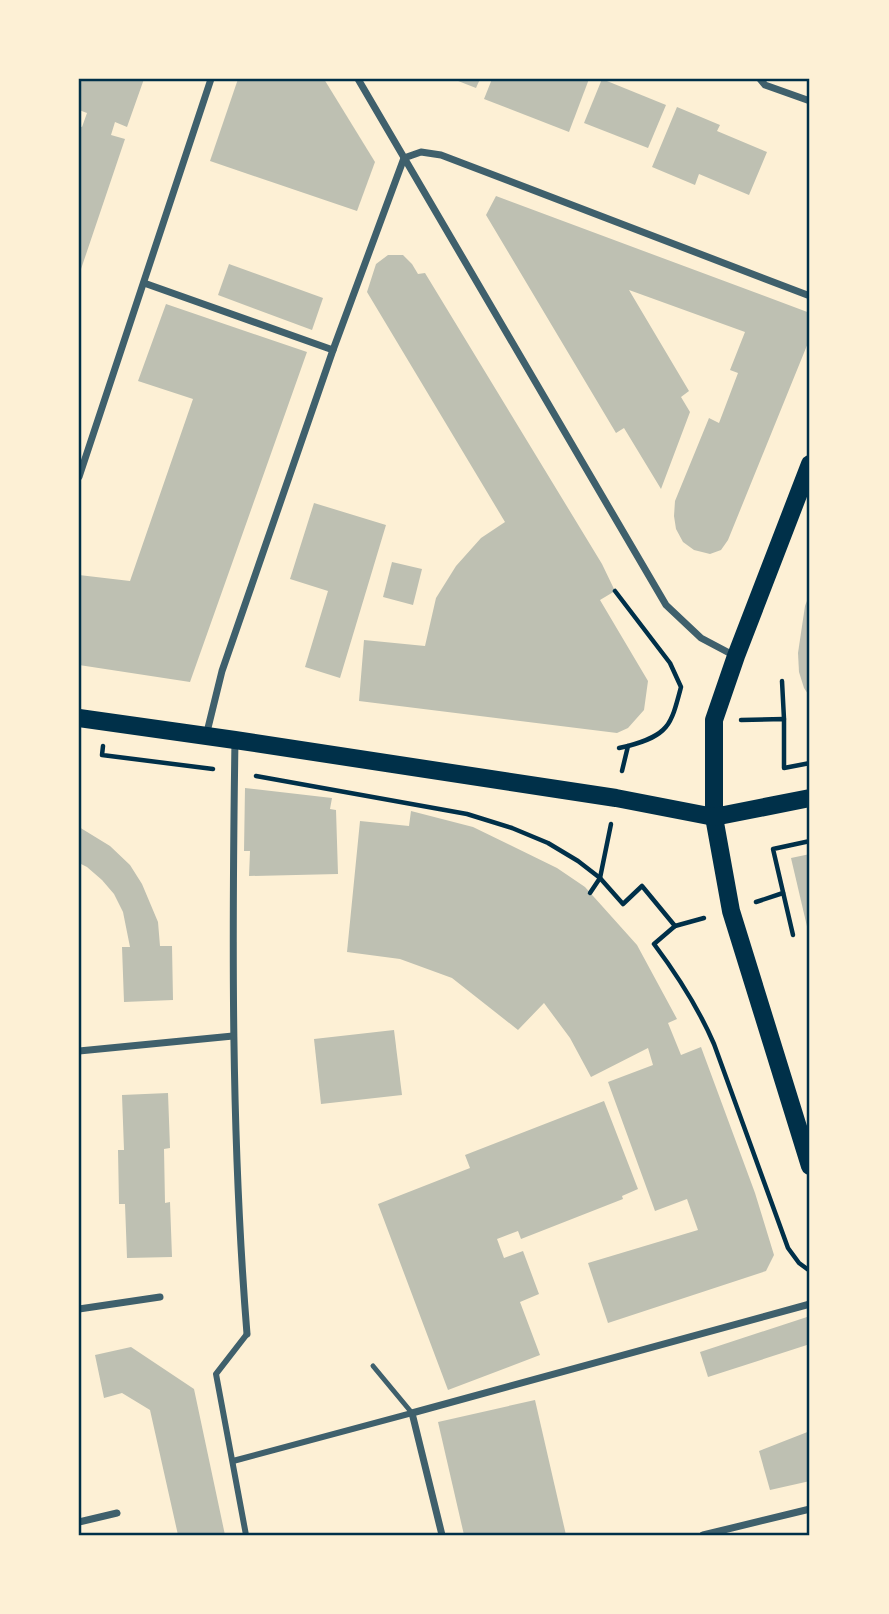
<svg xmlns="http://www.w3.org/2000/svg" width="889" height="1614" viewBox="0 0 889 1614" font-family="'Sofia Sans Condensed',sans-serif">
	<style>
		.building { fill: #bec0b2 }
		.lines { fill: none; stroke-linecap: round; stroke-linejoin: round }
		.path { stroke: #003049; stroke-width: 4.5 }
		.service { stroke: #3f606c; stroke-width: 5 }
		.pedestrian { stroke: #3f606c; stroke-width: 6 }
		.minor { stroke: #3f606c; stroke-width: 7 }
		.primary { stroke: #003049; stroke-width: 18 }
		.neatline { fill: none; stroke: #003049; stroke-width: 2.5 }
	</style>
	<rect width="100%" height="100%" fill="#fdf0d5"/>
	<g class="building">
		<polygon points="79,79 144,79 127,127 115,122 111,135 125,139 79,275 79,126 82,127 87,113 79,110"/>
		<polygon points="238,79 324,79 375,162 357,211 210,161"/>
		<polygon points="453,79 480,79 476,88"/>
		<polygon points="492,79 589,79 569,132 484,99"/>
		<polygon points="602,79 666,105 648,148 584,123"/>
		<polygon points="677,107 720,125 717,131 767,152 749,195 699,174 695,185 652,167"/>
		<polygon points="496,196 810,313 810,338 728,540 721,550 710,554 694,550 683,542 676,529 674,516 675,501 709,418 719,423 738,373 730,370 745,332 629,290 689,391 681,397 690,412 661,489 624,428 616,433 486,215"/>
		<polygon points="388,255 403,255 412,264 418,274 425,273 602,564 615,591 600,600 648,681 644,710 628,728 617,733 359,701 364,640 425,646 436,598 456,566 481,538 505,522 367,292 376,264"/>
		<polygon points="229,264 323,298 312,330 218,295"/>
		<polygon points="166,304 307,352 190,682 79,665 79,575 130,581 193,399 138,381"/>
		<polygon points="314,503 386,525 340,678 305,667 328,591 290,579"/>
		<polygon points="392,562 422,569 413,605 383,597"/>
		<polygon points="810,593 810,697 804,688 799,672 798,653 805,606"/>
		<polygon points="245,788 332,798 330,809 336,810 338,874 249,876 250,851 244,851"/>
		<polygon points="411,811 473,827 557,868 585,887 637,945 677,1019 668,1023 681,1055 701,1047 755,1193 774,1255 766,1271 608,1323 588,1263 698,1230 687,1199 655,1211 608,1082 653,1065 648,1048 591,1077 570,1038 544,1003 518,1030 452,978 400,959 347,952 360,821 409,826"/>
		<polygon points="79,827 110,846 130,865 142,884 158,922 160,946 172,946 173,1000 124,1002 122,947 130,947 123,912 114,894 102,880 87,867 79,863"/>
		<polygon points="810,854 810,935 809,935 791,858"/>
		<polygon points="394,1030 402,1095 321,1104 314,1039"/>
		<polygon points="168,1093 170,1148 164,1149 165,1203 170,1202 172,1257 127,1258 125,1204 119,1204 118,1150 124,1150 122,1095"/>
		<polygon points="604,1101 638,1189 622,1196 623,1199 521,1239 518,1231 497,1239 504,1258 523,1251 539,1294 520,1302 540,1355 448,1390 378,1204 470,1168 465,1155"/>
		<polygon points="807,1317 810,1327 810,1344 708,1377 700,1352"/>
		<polygon points="131,1347 194,1389 225,1535 178,1535 150,1410 122,1393 104,1398 95,1355"/>
		<polygon points="535,1400 566,1535 464,1535 438,1422"/>
		<polygon points="810,1431 810,1481 770,1490 759,1451"/>
	</g>
	<g class="lines">
		<g class="path">
			<path d="M615,591L670,663L681,687C671,725 669,735 628,746L622,771"/>
			<polyline points="782,681 784,719"/>
			<polyline points="741,720 784,719 784,768 810,763"/>
			<polyline points="103,746 102,755 213,769"/>
			<polyline points="619,748 628,746"/>
			<path d="M256,776L467,814L512,828L548,843L578,861L600,878L623,904L642,886L675,926L654,944C678,976 698,1007 714,1044L788,1248L799,1263L810,1271"/>
			<polyline points="590,893 600,878 611,824"/>
			<polyline points="756,902 783,893"/>
			<polyline points="675,926 704,918"/>
			<polyline points="793,935 773,849 810,841"/>
		</g>
		<polyline class="service" points="373,1366 412,1413"/>
		<g class="pedestrian">
			<polyline points="233,1461 412,1413"/>
			<polyline points="246,1535 216,1374 247,1334"/>
		</g>
		<g class="minor">
			<polyline points="358,79 666,605 701,638 735,656"/>
			<polyline points="760,79 765,85 810,101"/>
			<polyline points="404,158 421,152 441,155 810,296"/>
			<polyline points="144,283 333,350"/>
			<polyline points="79,477 211,79"/>
			<polyline points="206,736 222,671 333,350 404,158"/>
			<path d="M235,740C232,938 231,1136 247,1334"/>
			<polyline points="79,1051 233,1036"/>
			<polyline points="79,1309 160,1297"/>
			<polyline points="79,1522 117,1513"/>
			<polyline points="442,1535 412,1413 810,1304"/>
			<polyline points="703,1535 810,1509"/>
		</g>
		<g class="primary">
			<polyline points="810,464 736,656 714,720 714,817 731,911 810,1166"/>
			<polyline points="79,718 235,740 616,798 714,817 810,798"/>
		</g>
	</g>
	<rect width="889" height="1614" fill="none" stroke="#fdf0d5" stroke-width="161"/>
	<rect x="80" y="80" width="728" height="1454" class="neatline"/>
</svg>
